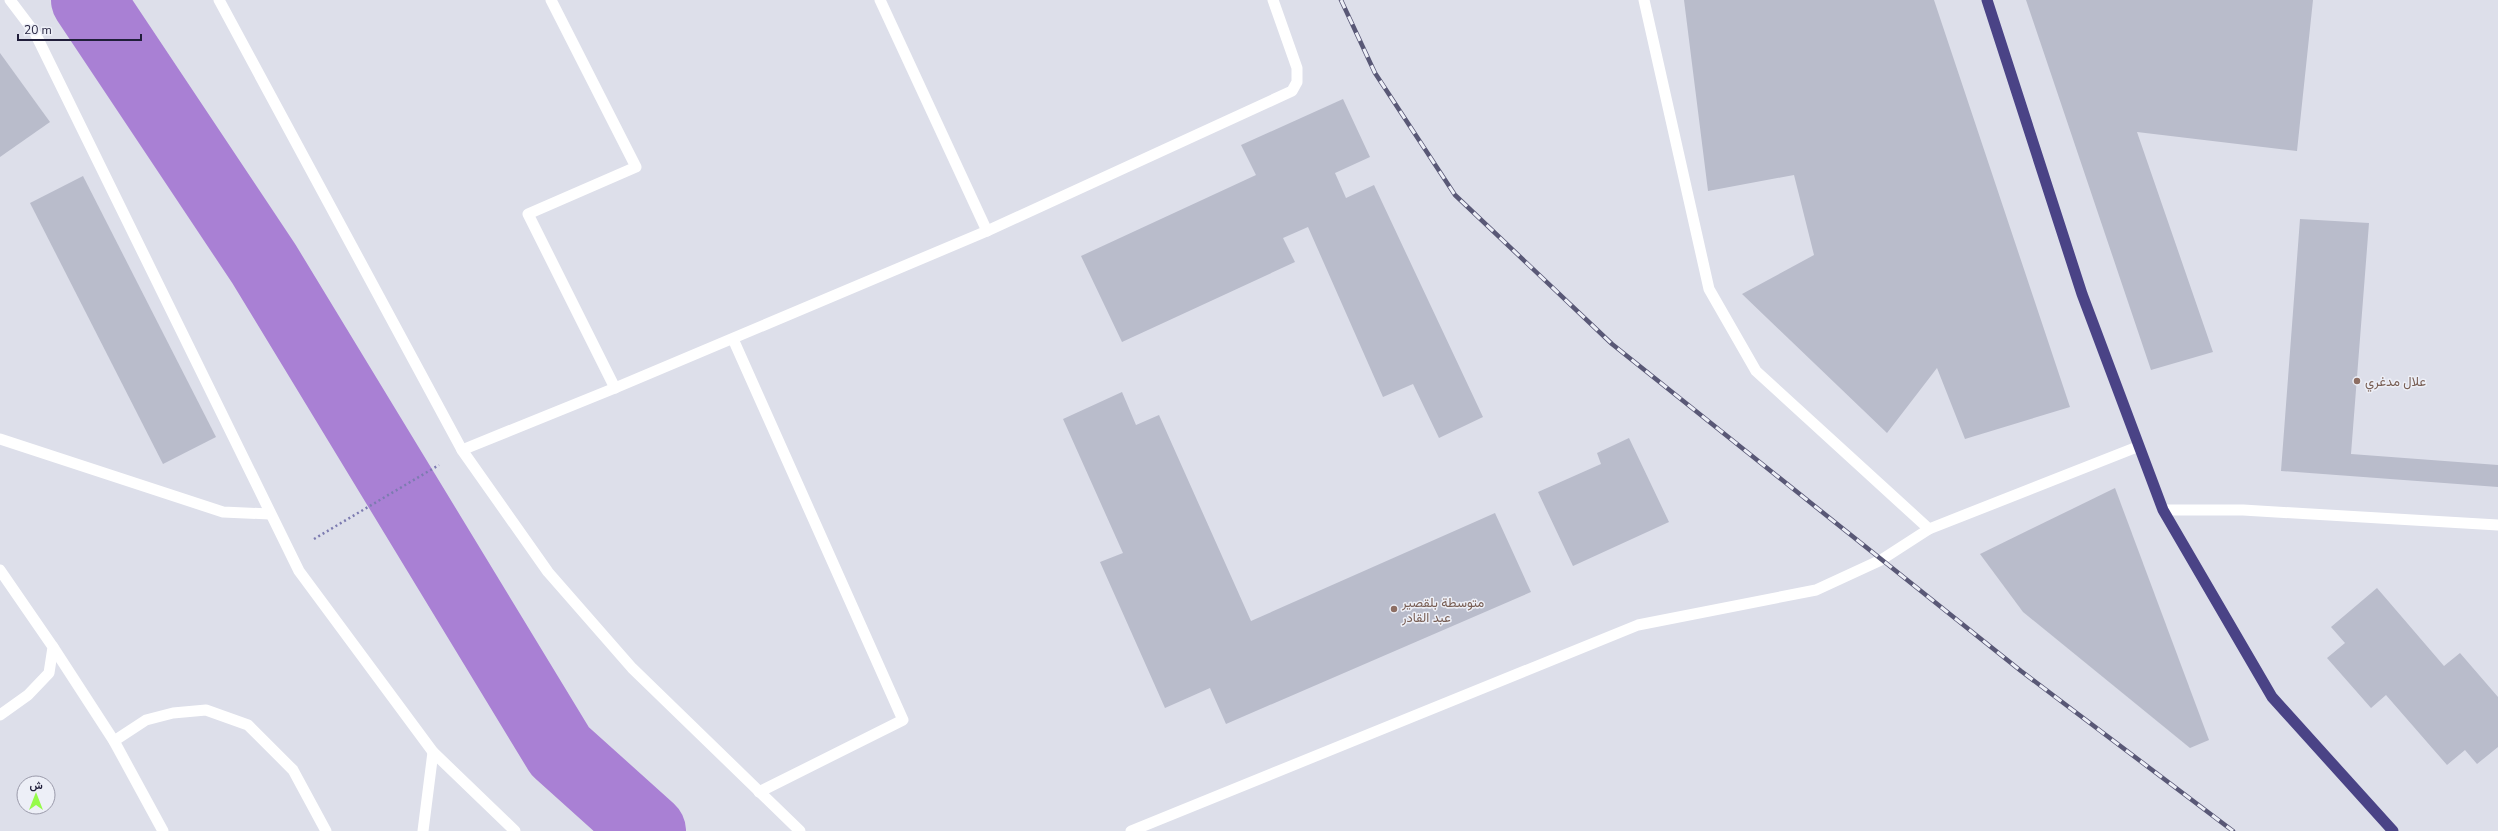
<svg xmlns="http://www.w3.org/2000/svg" width="2498" height="831" viewBox="0 0 2498 831" font-family="'Nunito Sans',Vazirmatn,sans-serif">
	<style>
		.lines { fill: none; stroke-linecap: round; stroke-linejoin: round }
		.river { stroke: #a980d4; stroke-width: 74 }
		.building { fill: #b9bccb }
		.path { stroke: #7c7bb0; stroke-width: 2.5; stroke-dasharray: 2 3; stroke-linecap: butt }
		.service { stroke: #fff; stroke-width: 11 }
		.minor { stroke: #fff; stroke-width: 11 }
		.tertiary { stroke: #fff; stroke-width: 11 }
		.trunk { stroke: #4a4386; stroke-width: 11 }
		.rail-casing { stroke: #595876; stroke-width: 4.5 }
		.rail { stroke: #edeff7; stroke-width: 3; stroke-dasharray: 9; stroke-linecap: butt }
		.education-dot { fill: #8d6e63; stroke: #edeff7; stroke-width: 1.5 }
		.labels { text-anchor: middle; stroke-width: 3; stroke-linejoin: round; paint-order: stroke }
		.education-label { font-size: 13px; fill: #785e54; stroke: #edeff7; text-anchor: start }
	</style>
	<rect width="100%" height="100%" fill="#dddfea"/>
	<g class="lines">
		<polyline class="river" points="88,0 264,264 560,751 649,831"/>
	</g>
	<g class="building">
		<polygon points="1684,0 1934,0 2070,407 1965,439 1937,368 1887,433 1742,294 1814,255 1794,175 1708,191"/>
		<polygon points="2026,0 2313,0 2297,151 2137,132 2213,352 2151,370"/>
		<polygon points="0,53 50,122 0,157"/>
		<polygon points="1343,99 1370,157 1335,173 1346,198 1374,185 1483,417 1439,438 1413,384 1383,397 1308,227 1283,238 1295,262 1122,342 1081,256 1256,175 1241,145"/>
		<polygon points="83,176 216,437 163,464 30,203"/>
		<polygon points="2300,219 2369,223 2351,454 2498,465 2498,487 2281,471"/>
		<polygon points="1122,392 1136,425 1159,415 1251,621 1495,513 1531,592 1226,724 1210,688 1165,708 1100,562 1123,553 1063,419"/>
		<polygon points="1629,438 1669,522 1573,566 1538,492 1601,464 1597,453"/>
		<polygon points="2115,488 2209,740 2190,748 2023,612 1980,554"/>
		<polygon points="2377,588 2444,666 2460,653 2498,697 2498,747 2477,764 2465,750 2447,765 2386,695 2371,708 2327,658 2345,643 2331,627"/>
	</g>
	<g class="lines">
		<polyline class="path" points="314,539 439,465"/>
		<polyline class="service" points="733,339 903,720 759,792"/>
		<g class="minor">
			<polyline points="10,0 35,33 299,571 433,752 515,831"/>
			<polyline points="551,0 636,167 528,214 615,388"/>
			<polyline points="880,0 987,231"/>
			<polyline points="1644,0 1709,289 1756,371 1929,529"/>
			<polyline points="0,439 223,512 270,514"/>
			<polyline points="462,450 615,388 987,231 1292,91 1297,82 1297,68 1273,0"/>
			<polyline points="0,570 53,647 49,673 28,695 0,715"/>
			<polyline points="53,647 114,741 163,831"/>
			<polyline points="114,741 146,720 173,713 206,710 248,725 293,770 326,831"/>
			<polyline points="423,831 433,752"/>
		</g>
		<g class="tertiary">
			<polyline points="219,0 462,450 548,572 632,668 800,831"/>
			<polyline points="2163,510 2243,510 2498,525"/>
			<polyline points="1131,831 1638,625 1816,590 1881,560 1929,529 2137,447"/>
		</g>
		<polyline class="trunk" points="1987,0 2082,294 2163,510 2272,697 2393,831"/>
		<g class="rail-casing">
			<polyline id="rail" points="1341,0 1375,73 1455,195 1612,344 2021,671 2233,831"/>
		</g>
		<use href="#rail" class="rail"/>
	</g>
	<g class="education-dot">
		<circle cx="2357" cy="381" r="4"/>
		<circle cx="1394" cy="609" r="4"/>
	</g>
	<g class="labels">
		<g class="education-label">
			<text x="2365" y="386">علال مدغري</text>
			<text x="1402" y="607">متوسطة بلقصير<tspan x="1402" dy="15">عبد القادر</tspan></text>
		</g>
	</g>
	<g transform="translate(36 795)"><circle r="19" fill="#edeff7" stroke="#9b9bab"/>
	<path d="M0-3L7 15L0 10L-7 15Z" fill="#96fb4b"/>
	<text y="-6" font-size="11" font-weight="bold" text-anchor="middle" fill="#201e3a">ش</text>
	</g>
	<path d="M18 34v6h123v-6" fill="none" stroke="#201e3a" stroke-width="2"/>
	<text x="24" y="34" font-size="12" fill="#201e3a" stroke="#edeff7" stroke-width="3" paint-order="stroke">20 m</text>
</svg>
